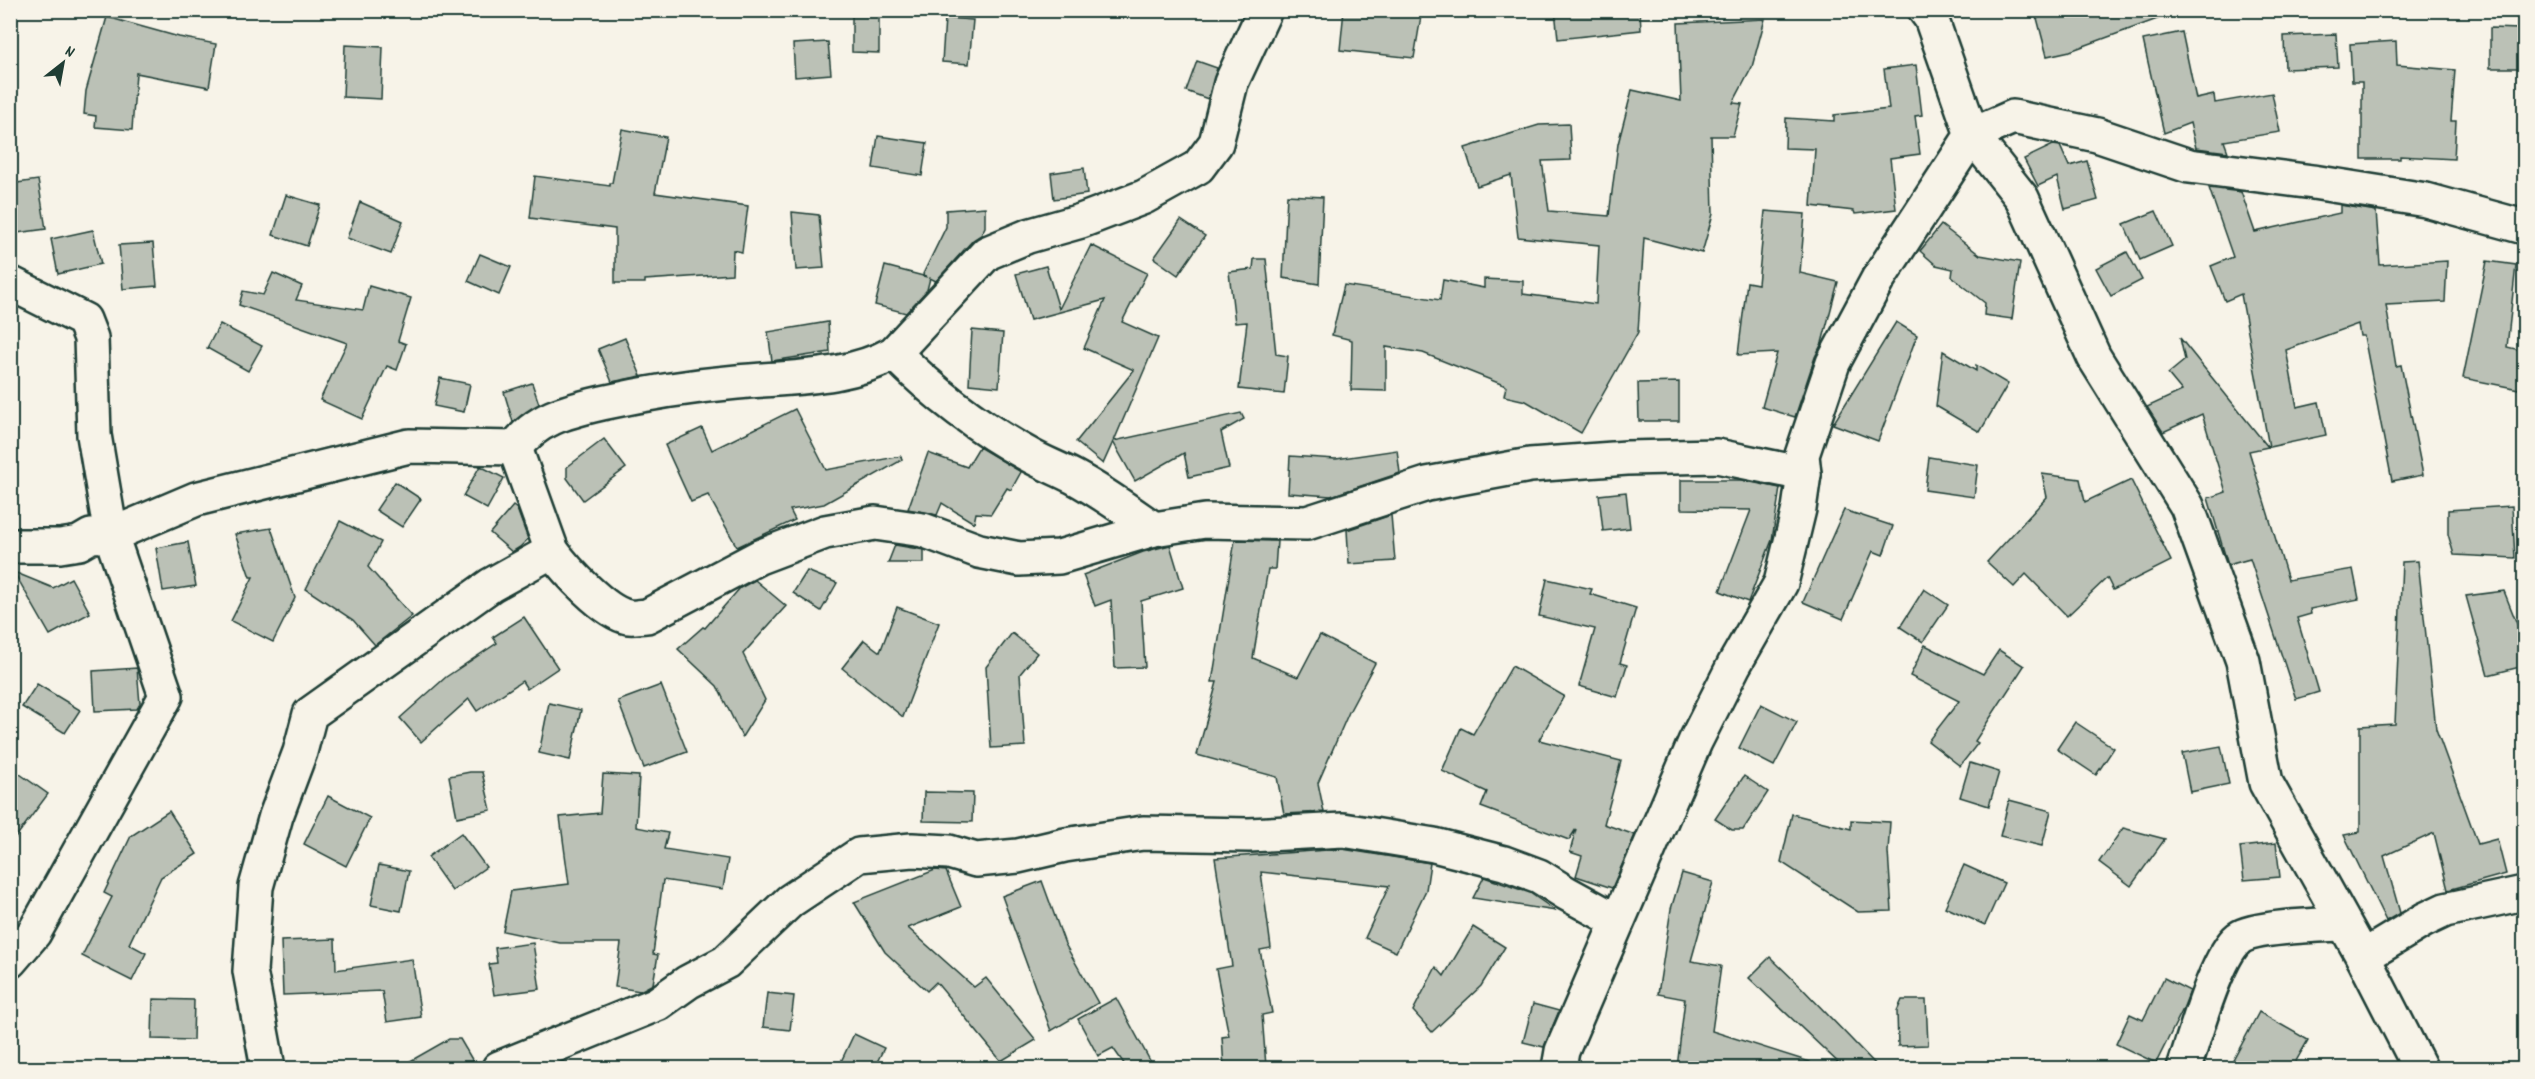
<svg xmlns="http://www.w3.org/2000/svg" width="2535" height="1079" viewBox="0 0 2535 1079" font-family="Dekko,sans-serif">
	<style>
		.building { fill: #bbc1b6; stroke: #1f3d34; stroke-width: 1.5 }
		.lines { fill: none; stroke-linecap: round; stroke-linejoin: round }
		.minor-casing { stroke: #1f3d34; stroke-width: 38 }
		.minor { stroke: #f7f3e8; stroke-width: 33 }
	</style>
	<rect width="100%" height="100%" fill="#f7f3e8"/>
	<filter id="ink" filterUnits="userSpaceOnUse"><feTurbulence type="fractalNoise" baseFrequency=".0167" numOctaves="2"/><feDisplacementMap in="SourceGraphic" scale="12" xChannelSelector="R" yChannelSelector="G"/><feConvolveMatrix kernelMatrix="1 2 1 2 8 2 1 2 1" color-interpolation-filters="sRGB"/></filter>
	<g filter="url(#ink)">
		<g class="building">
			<polygon points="1344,10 1422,10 1414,58 1340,50"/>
			<polygon points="1555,10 1640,10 1641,30 1558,39"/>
			<polygon points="2067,10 2170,10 2171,14 2070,51 2047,56 2037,18"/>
			<polygon points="852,11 879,11 879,53 852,52"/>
			<polygon points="107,17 179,37 216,44 209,87 136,73 132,130 95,127 96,116 84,114 86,91"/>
			<polygon points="945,18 973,20 969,64 942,62"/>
			<polygon points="1765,19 1752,67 1733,103 1742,104 1733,136 1711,136 1713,214 1702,253 1644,238 1638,332 1581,433 1526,401 1504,396 1506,386 1423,353 1386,347 1386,391 1351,390 1352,340 1332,335 1344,285 1440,300 1443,280 1484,288 1484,279 1523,281 1523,294 1596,304 1599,245 1518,237 1511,175 1477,186 1465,148 1539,125 1569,124 1571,160 1542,161 1549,211 1609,216 1618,144 1632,90 1681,101 1678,23"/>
			<polygon points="2490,28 2520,29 2520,68 2490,68"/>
			<polygon points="2182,32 2196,99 2214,95 2215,103 2272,93 2280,132 2224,141 2228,152 2196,148 2190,123 2164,133 2143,40"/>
			<polygon points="2336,34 2338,67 2285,69 2284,36"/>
			<polygon points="2396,41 2397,65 2455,70 2451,121 2456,121 2454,159 2400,156 2400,159 2362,159 2362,82 2352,82 2350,44"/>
			<polygon points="828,42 831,74 795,77 793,44"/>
			<polygon points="345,45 383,47 381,99 343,97"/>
			<polygon points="1197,61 1217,68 1208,99 1186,91"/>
			<polygon points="1916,65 1922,115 1915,116 1920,154 1890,158 1896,209 1855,214 1854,211 1811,206 1815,149 1785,148 1786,118 1834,121 1834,115 1889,109 1884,69"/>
			<polygon points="622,129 666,137 655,193 748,206 742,252 733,250 732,274 645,280 645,283 615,283 615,229 530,218 535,176 610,186 610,183 612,183"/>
			<polygon points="878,136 927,143 922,176 873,168"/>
			<polygon points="2053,145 2060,146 2069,166 2087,161 2098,200 2065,209 2057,177 2038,186 2024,159"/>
			<polygon points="1084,168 1087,194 1054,199 1051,173"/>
			<polygon points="38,180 46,229 10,234 10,184"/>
			<polygon points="2209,188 2241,192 2255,232 2340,213 2340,205 2376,211 2380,265 2447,261 2445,302 2386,305 2396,366 2401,365 2423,475 2392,481 2364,336 2360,336 2358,324 2286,350 2297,407 2319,402 2326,435 2269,447 2241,294 2225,301 2211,266 2233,257"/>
			<polygon points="286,195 320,205 307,246 273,235"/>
			<polygon points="1287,195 1323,197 1319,284 1283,278"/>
			<polygon points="360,202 403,221 391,254 347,238"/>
			<polygon points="985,207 985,227 981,235 973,240 936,281 930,278 927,290 906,313 875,305 885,266 927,277 923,274 946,227 946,210"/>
			<polygon points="1765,211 1805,214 1800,273 1838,282 1822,343 1815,357 1795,417 1762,407 1777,353 1738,355 1747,282 1758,284"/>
			<polygon points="2156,211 2172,246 2140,260 2124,224"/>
			<polygon points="792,212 819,215 824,268 796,270"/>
			<polygon points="1181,220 1205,236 1178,275 1154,258"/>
			<polygon points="1941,225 1980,255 2020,262 2012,319 1984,315 1985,303 1952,277 1953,269 1936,265 1920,251"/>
			<polygon points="93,230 101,264 58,274 51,239"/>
			<polygon points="153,243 157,286 123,289 119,245"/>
			<polygon points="1091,245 1147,273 1122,322 1158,338 1114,441 1241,413 1244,419 1221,432 1229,468 1189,477 1184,453 1135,481 1113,442 1103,464 1076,442 1134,370 1084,348 1105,300 1030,320 1016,274 1046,266 1059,309"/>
			<polygon points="2127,252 2142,280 2111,296 2096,268"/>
			<polygon points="480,254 511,267 499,295 468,281"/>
			<polygon points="1254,259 1266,259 1276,354 1288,356 1284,394 1239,389 1247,322 1235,323 1229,272 1253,269"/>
			<polygon points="2487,261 2516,265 2507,347 2524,351 2524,390 2463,378"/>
			<polygon points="273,273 302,286 296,300 363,310 369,286 411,298 398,341 406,344 397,370 387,366 362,419 320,400 347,343 239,305 243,291 263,295"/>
			<polygon points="828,322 830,352 772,361 768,332"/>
			<polygon points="1896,322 1917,335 1878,441 1833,424"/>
			<polygon points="220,324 262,346 248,371 207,348"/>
			<polygon points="972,330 1003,333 999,387 969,384"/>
			<polygon points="625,338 641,376 612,382 598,349"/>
			<polygon points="2180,338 2268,447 2249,451 2288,580 2353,569 2359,599 2310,609 2311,614 2297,618 2319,692 2296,699 2250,559 2228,565 2208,498 2226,492 2202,414 2163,432 2147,407 2182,391 2168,374 2185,360"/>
			<polygon points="1943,351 1976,371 1976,365 2008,384 1980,432 1936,406"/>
			<polygon points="440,378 470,384 464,412 434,406"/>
			<polygon points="1679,382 1679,421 1639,421 1638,383"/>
			<polygon points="532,383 539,404 513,422 504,392"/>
			<polygon points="795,409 826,470 901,456 902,460 824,504 790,510 795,520 737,547 708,495 691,502 665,445 702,428 712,450"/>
			<polygon points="604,439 626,468 583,500 567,478 567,467"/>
			<polygon points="979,447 1021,472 1011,490 1007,488 991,514 976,513 974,523 942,503 937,515 908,509 928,453 967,467"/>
			<polygon points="1397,450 1400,473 1331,496 1288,493 1290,456 1336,459"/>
			<polygon points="1929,457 1978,465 1974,497 1925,490"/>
			<polygon points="480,466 504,478 487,509 463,496"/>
			<polygon points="2042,474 2080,479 2085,502 2131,480 2171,561 2113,590 2107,578 2067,616 2026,574 2014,587 1987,562 2047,497"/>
			<polygon points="1681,480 1741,480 1780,488 1772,540 1748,602 1720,591 1751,510 1681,509"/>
			<polygon points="395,482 421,499 402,527 376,510"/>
			<polygon points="1626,492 1630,528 1603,531 1599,495"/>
			<polygon points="513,506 517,509 528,539 520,547 512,552 490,533"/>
			<polygon points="2512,506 2515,558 2454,555 2448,534 2448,510"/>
			<polygon points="1844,510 1893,526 1883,555 1873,551 1843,619 1803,602"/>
			<polygon points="1391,515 1395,561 1349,564 1347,530"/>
			<polygon points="340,521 381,542 368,567 412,616 375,645 353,620 306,589"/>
			<polygon points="271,528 295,598 273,642 231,621 253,577 250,577 235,534"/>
			<polygon points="1235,540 1277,541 1275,569 1268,569 1253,658 1298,677 1320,635 1375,663 1349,712 1318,783 1324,812 1284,814 1277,777 1197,755 1217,682 1212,682"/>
			<polygon points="188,542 196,586 163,591 156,548"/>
			<polygon points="895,545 924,550 924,563 888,563"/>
			<polygon points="1170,545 1183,588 1141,601 1145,667 1115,668 1111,600 1095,606 1083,575 1143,552"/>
			<polygon points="2418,561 2436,729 2478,844 2497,839 2506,874 2448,890 2434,833 2384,856 2400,913 2386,921 2344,835 2360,832 2360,726 2395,724 2402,562"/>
			<polygon points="807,571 837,583 821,611 793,593"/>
			<polygon points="14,572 53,588 71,578 90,613 50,635"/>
			<polygon points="1547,579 1592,589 1590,594 1636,608 1620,663 1627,665 1617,697 1579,686 1595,629 1539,616"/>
			<polygon points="755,580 786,606 743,654 765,700 742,737 717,686 678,649 703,627 705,628 740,588"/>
			<polygon points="1924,589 1948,605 1923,642 1900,627"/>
			<polygon points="2504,591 2519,629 2524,652 2524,666 2488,675 2466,596"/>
			<polygon points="897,607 939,623 903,717 842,668 864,640 880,652"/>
			<polygon points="524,617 558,668 527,689 522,681 477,711 469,699 421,742 400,718 446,677 497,643 493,637"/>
			<polygon points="1012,633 1037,653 1020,674 1025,746 991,748 986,667"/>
			<polygon points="1925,645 1983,674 1999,650 2024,666 1975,741 1978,743 1960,766 1928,741 1959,701 1910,676"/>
			<polygon points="1512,666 1564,696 1539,740 1621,761 1604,824 1635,835 1612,888 1576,876 1582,856 1570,852 1576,829 1569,840 1481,807 1487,792 1442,771 1461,728 1473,734"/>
			<polygon points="137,668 140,704 137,709 95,711 93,671"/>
			<polygon points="37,684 80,710 65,733 22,707"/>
			<polygon points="661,685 687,752 644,768 618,701"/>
			<polygon points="549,703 581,710 570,760 539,753"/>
			<polygon points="1761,704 1797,722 1774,766 1739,748"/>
			<polygon points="2075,722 2114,748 2096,775 2057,749"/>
			<polygon points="2221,746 2229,784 2190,792 2182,753"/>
			<polygon points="1970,763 1999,772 1989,806 1960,797"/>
			<polygon points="10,767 48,794 10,845"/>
			<polygon points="470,772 482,772 491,810 457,817 449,776"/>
			<polygon points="603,774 639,776 636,827 668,833 664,849 728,859 723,889 663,880 653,954 658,955 653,984 640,991 615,987 621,943 560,943 503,931 511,891 569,884 560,817 600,813"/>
			<polygon points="1744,776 1768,792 1743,830 1732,830 1715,819"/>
			<polygon points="924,792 973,793 972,822 923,821"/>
			<polygon points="328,796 370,818 346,866 304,844"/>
			<polygon points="2009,800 2051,811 2042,846 2000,836"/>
			<polygon points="169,811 197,854 161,877 129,944 146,953 132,981 82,956 112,897 104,893 131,836"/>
			<polygon points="1792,814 1851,829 1851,820 1890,822 1888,852 1892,911 1858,912 1781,862"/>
			<polygon points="2123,828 2165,839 2131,886 2099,862"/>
			<polygon points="461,833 486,867 452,891 428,857"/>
			<polygon points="2276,843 2280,877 2244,880 2240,847"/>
			<polygon points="1342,849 1430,863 1426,890 1396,952 1365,938 1389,886 1261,872 1271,948 1260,950 1272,1013 1262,1015 1266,1066 1224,1068 1222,1037 1229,1036 1216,969 1232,966 1215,858"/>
			<polygon points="379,865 409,871 401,911 371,905"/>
			<polygon points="1964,865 2004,883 1985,925 1945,907"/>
			<polygon points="935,870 946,871 961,907 908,928 974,987 986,978 1036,1040 1001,1061 936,982 927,991 885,952 854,902"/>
			<polygon points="1682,873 1713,882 1691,961 1721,966 1712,1031 1810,1062 1809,1068 1677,1068 1685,999 1658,994 1671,909"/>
			<polygon points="1484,877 1530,893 1556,911 1473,898"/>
			<polygon points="1042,881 1065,944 1098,1003 1051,1031 1002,896"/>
			<polygon points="1473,927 1505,947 1481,986 1432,1032 1413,1011 1436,967 1444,976"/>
			<polygon points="335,939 336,970 412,959 421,1017 387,1022 382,991 283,995 281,941"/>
			<polygon points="533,943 540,989 494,995 489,964 497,963 495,948"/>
			<polygon points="1770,957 1801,987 1879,1068 1844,1068 1749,978"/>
			<polygon points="2164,978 2190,991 2183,1009 2156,1063 2116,1044 2130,1014 2143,1020"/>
			<polygon points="767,993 794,996 790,1030 763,1027"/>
			<polygon points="1116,998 1154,1068 1127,1068 1113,1048 1098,1056 1078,1019"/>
			<polygon points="153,999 194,1000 193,1040 152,1039"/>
			<polygon points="1902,1000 1926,1000 1928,1045 1898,1046 1897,1011"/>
			<polygon points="1533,1004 1559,1011 1544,1047 1523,1042"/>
			<polygon points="2259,1012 2308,1040 2292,1068 2229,1068"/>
			<polygon points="854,1034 884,1048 874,1068 838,1068"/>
			<polygon points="449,1039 460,1039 477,1068 398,1068"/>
		</g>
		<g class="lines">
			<g class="minor-casing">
				<g id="minor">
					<polyline points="1925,10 1931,18 1972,135 2022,198 2094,357 2187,506 2243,661 2266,783 2363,957 2420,1068"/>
					<polyline points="10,283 84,320 91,338 94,435 111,535 91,536 79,543 60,546 10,546"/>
					<path d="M894,353C933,392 979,428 1029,455C1043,463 1059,469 1074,477C1102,492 1128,511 1154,529"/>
					<path d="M515,448L552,551C566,570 604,612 628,617C634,618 641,616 647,616L759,557L825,532L875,523L923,530L979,551L1019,559L1059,557L1154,529L1205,521L1307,523L1427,484L1530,465L1627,458L1717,456L1804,474"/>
					<polyline points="2363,957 2424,920 2445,910 2524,893"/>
					<path d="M10,961L34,933L166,696L111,535L196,499L409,446L515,448C536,418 568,411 602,403C647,393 691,386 737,382C789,377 848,379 894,353L987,253L1028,236L1081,221L1144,197L1198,167L1216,143L1231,83L1265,10"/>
					<polyline points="268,1068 250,971 256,887 276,816 300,752 310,714 491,585 552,551"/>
					<polyline points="499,1068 657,1004 688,982 726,962 790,901 859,855 912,850 949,852 976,860 1018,856 1065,845 1143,833 1249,835 1343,830 1434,845 1504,863 1539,876 1566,893 1617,921"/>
					<polyline points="1559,1068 1562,1051 1695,742 1734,665 1781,583 1799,509 1804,474 1802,455 1833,363 1878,279 1972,135 2013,117 2097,135 2189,166 2313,182 2426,200 2524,227"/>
					<path d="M2184,1068C2194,1039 2216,956 2239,938C2254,927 2321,925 2342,924"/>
				</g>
			</g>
			<use href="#minor" class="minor"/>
		</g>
	</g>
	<rect width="2535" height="1079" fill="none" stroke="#f7f3e8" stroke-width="36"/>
	<rect x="18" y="18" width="2499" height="1043" fill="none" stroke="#1f3d34" stroke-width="2" filter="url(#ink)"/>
	<g transform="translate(63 63) rotate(31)" stroke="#f7f3e8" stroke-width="4.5" paint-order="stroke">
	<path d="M0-4.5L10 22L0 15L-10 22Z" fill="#1f3d34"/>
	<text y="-9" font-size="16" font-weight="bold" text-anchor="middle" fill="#1f3d34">N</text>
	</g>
</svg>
